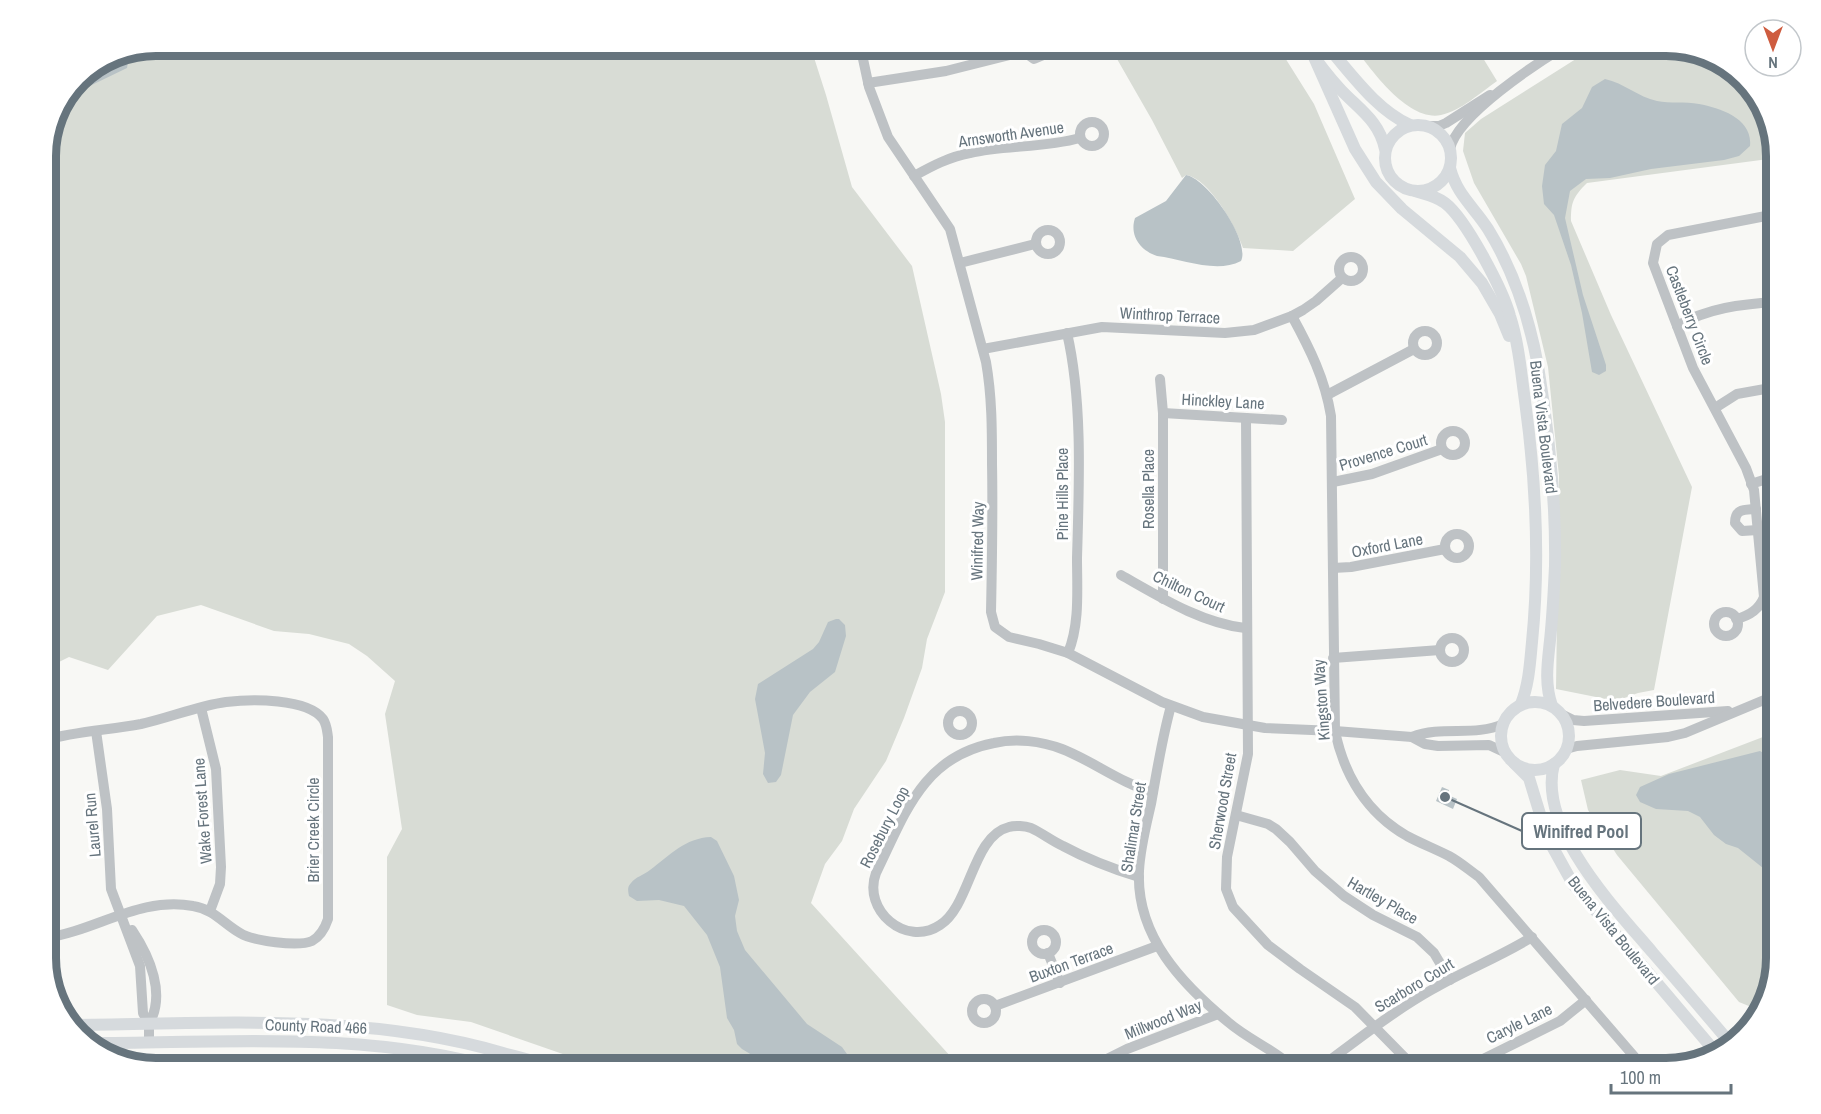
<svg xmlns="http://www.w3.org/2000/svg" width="1821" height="1114" viewBox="0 0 1821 1114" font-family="'Archivo Narrow',sans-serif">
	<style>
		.green { fill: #d8dcd5 }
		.water { fill: #b8c2c6 }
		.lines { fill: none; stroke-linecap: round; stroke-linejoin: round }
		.minor { stroke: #bec2c5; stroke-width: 10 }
		.major { stroke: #d6dadd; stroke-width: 12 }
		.labels { text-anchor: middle; stroke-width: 6; stroke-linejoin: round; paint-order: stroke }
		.street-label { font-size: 16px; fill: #66747d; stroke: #fff }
		.rim { fill: none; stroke: #66747d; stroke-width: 8 }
		.leader { fill: none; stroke: #66747d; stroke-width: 2 }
		.callout-dot { fill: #66747d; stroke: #fff; stroke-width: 2 }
		.callout { fill: #fff; stroke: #66747d; stroke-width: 2 }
		.callout-label { font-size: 18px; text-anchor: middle; font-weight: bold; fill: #66747d }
	</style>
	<rect width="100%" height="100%" fill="#f8f8f5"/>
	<g class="green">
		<polygon points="156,45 810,45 826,95 852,187 912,266 941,394 945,422 945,592 927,639 922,668 904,718 886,761 854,809 842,841 825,864 811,903 962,1069 606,1069 471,1022 417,1015 387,1005 387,857 402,829 385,714 395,681 367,656 349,644 309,634 274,631 201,605 157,616 108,670 69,657 45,669 45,149 78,77 114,53"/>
		<path d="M1109,45H1277L1314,104L1355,199L1293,251L1243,248C1236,227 1209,178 1186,175L1182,178L1152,120Z"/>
		<path d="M1353,45H1475L1497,81C1481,92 1461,111 1441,115C1408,122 1370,69 1353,45Z"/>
		<path d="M1598,45H1665L1721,60L1761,100L1776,149V158L1587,183C1573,197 1571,202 1571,221L1611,315L1692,487L1654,690L1638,693L1616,701L1556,689L1559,476L1548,367L1526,276L1521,264L1474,183L1463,151L1465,133L1481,119Z"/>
		<polygon points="1776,732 1776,959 1761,1011 1739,1002 1617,855 1588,810 1581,780 1620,770 1661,776"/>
	</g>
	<g class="water">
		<polygon points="124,51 129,56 127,68 69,96 78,77 114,53"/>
		<path d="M1605,79C1624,83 1638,97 1657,101C1670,104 1685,101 1699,104C1721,108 1753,119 1750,146L1739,156L1724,160L1651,169L1610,178L1586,179L1570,191L1565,218L1583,295L1606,365V371L1599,375L1592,372L1582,313L1571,265L1554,215L1544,204L1542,186L1545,165L1556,151L1562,124L1582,108L1592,87Z"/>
		<path d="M1186,175C1207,178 1251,241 1241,261C1216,274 1183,259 1157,256C1141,251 1129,236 1135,218L1166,201Z"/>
		<polygon points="836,619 839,619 845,625 846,636 835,672 810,692 793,715 781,775 776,782 768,783 763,774 765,753 755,699 758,684 813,649 819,642 828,622"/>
		<polygon points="1760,751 1776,760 1776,872 1763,868 1738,848 1726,844 1714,835 1700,817 1688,811 1656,809 1640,802 1636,795 1640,787 1669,774"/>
		<polygon points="1442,787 1449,790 1448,795 1457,799 1453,809 1436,801"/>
		<path d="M711,837L717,841L734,876L739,900L735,916L737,931L745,950L807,1024L842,1047L847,1054L849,1069H775L742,1049L737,1044L734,1030L727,1018L720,967L707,935L684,906L659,900L637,901L629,896C628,891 627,887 631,883C635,877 644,875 650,870C670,855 685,838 711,837Z"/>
	</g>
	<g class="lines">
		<g class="minor">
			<path d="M860,45L869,87L888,137L950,229L986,362C992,396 992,430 992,464C993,513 992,563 991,612L995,627L1009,637L1039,644L1068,653L1162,702L1203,717L1265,728L1335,731L1412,737L1425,744L1438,746L1489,745L1504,752"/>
			<polyline points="1024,45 1027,54 1034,59 1046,54 1048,45"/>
			<polyline points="868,83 946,71 1025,51"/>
			<circle cx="1092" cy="134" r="12"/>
			<polyline points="1428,126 1439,126 1446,123 1490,95"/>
			<path d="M1450,149C1457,115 1537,63 1567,45"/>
			<path d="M914,176C932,166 949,157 970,153C1006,145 1044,148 1080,138"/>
			<circle cx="1048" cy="242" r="12"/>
			<circle cx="1351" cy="269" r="12"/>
			<polyline points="960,263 1035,244"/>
			<path d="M1292,316C1310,349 1325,379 1331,416L1335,731C1344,775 1367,813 1407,836C1420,843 1435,849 1449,856C1460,862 1469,870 1479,877L1645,1069"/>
			<path d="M1677,326C1707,308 1742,304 1776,302"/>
			<circle cx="1425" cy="343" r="12"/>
			<path d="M1067,333C1083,402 1079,487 1077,558C1077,589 1080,624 1068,653"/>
			<polyline points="983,349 1102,327 1225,333 1254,330 1292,316 1303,310 1316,301 1342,278"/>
			<polyline points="1160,379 1163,413 1163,599"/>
			<polyline points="1327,395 1414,349"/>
			<polyline points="1715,408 1737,394 1776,387"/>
			<polyline points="1163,413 1282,420"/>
			<polyline points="1246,418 1248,754 1227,857 1226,889 1233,907 1268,945 1300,969 1355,1007 1416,1069"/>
			<circle cx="1453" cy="443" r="12"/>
			<polyline points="1333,482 1372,474 1442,449"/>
			<polyline points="1751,484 1776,476"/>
			<path d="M1756,509C1745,510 1735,508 1735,523L1742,531L1758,530"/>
			<circle cx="1457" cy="546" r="12"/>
			<polyline points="1333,568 1351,567 1445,549"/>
			<path d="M1121,575C1160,597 1201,623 1245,628"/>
			<circle cx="1726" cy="624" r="12"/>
			<path d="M1736,619C1749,616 1759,610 1764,597L1754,490L1746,468L1693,368L1653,263L1657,244L1668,235L1776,214"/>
			<circle cx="1452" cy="650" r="12"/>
			<polyline points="1333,658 1440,650"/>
			<path d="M1171,706C1162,738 1157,771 1151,804C1146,826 1140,849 1139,871C1136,936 1182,984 1228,1022C1249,1040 1275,1050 1295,1069"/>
			<polyline points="201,708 216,769 221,867 220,884 210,911"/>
			<circle cx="960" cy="723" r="12"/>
			<polyline points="1561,714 1573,720 1584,721 1728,711"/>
			<polyline points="96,731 107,809 111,889 140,966 143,1013 149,1024 149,1043"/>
			<path d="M1412,737C1443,725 1474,737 1503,724"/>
			<path d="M45,740C76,731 109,730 141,724C169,718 197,706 226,702C251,699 307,698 323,719C327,725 327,731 328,737V919C325,928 321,936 312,941C298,947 253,941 240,933C223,923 213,909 193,906C140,896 96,931 45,938"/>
			<polyline points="1566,749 1577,746 1668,737 1685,733 1776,695"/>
			<polyline points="1236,815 1268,824 1276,829 1290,842 1315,871 1344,896 1373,915 1417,937 1434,953 1450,980"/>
			<path d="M1139,877C1113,869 1087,859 1063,846C1052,841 1042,833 1031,828C1025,826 1015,825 1009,827C972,836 971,905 940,925C906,948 862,910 876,873C905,814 922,757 994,743C1016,738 1041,741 1062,749C1093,761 1120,783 1153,792"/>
			<path d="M132,930C150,957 166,994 149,1024"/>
			<circle cx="1044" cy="942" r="12"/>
			<polyline points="1048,953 1060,983"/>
			<circle cx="984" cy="1011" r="12"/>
			<polyline points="995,1006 1157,946"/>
			<polyline points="1087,1069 1127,1049 1218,1014"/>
			<path d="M1318,1069C1356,1041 1392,1012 1433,989C1465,970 1500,957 1532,937"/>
			<polyline points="1463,1069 1560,1021 1586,1000"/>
		</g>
		<g class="major">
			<path d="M1306,45C1316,60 1328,76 1341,90C1360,110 1379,121 1385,149"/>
			<path d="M1326,45C1351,73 1375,109 1410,125"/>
			<polyline points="1314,57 1355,149 1376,182 1402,209 1460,257 1482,283 1500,314 1509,336"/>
			<circle cx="1418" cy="158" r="33"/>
			<path d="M1450,168C1457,195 1474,207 1488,229C1514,271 1529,317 1538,366C1549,432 1556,499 1555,566C1554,587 1553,608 1551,630C1549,656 1543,680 1552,706"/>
			<path d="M1415,191C1425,194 1436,196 1445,203C1466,219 1503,290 1510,316C1519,344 1521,373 1525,401C1536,481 1540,562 1532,642C1530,663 1529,684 1521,704"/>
			<circle cx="1535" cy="736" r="34"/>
			<polyline points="1514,763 1529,778 1547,837 1573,884 1718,1055"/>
			<path d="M1554,764C1537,828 1615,908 1653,953C1679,983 1705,1013 1731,1044"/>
			<path d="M71,1025C215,1024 364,1012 503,1053C521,1058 539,1062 556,1069"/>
			<path d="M89,1043C226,1043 366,1030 499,1069"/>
		</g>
	</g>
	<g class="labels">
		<g class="street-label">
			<text transform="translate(1011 134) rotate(-8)" y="6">Arnsworth Avenue</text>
			<text transform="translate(1170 315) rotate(3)" y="6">Winthrop Terrace</text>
			<text transform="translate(1690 315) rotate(69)" y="6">Castleberry Circle</text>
			<text transform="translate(1223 401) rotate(3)" y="6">Hinckley Lane</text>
			<text transform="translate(1544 427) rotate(83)" y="6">Buena Vista Boulevard</text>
			<text transform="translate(1383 452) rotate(-17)" y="6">Provence Court</text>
			<text transform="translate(1148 489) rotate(-90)" y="6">Rosella Place</text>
			<text transform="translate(1062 494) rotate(-90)" y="6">Pine Hills Place</text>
			<text transform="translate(977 541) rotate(-89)" y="6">Winifred Way</text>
			<text transform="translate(1387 545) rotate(-11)" y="6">Oxford Lane</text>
			<text transform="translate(1189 591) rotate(25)" y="6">Chilton Court</text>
			<text transform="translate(1321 700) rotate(-94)" y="6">Kingston Way</text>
			<text transform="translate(1654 701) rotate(-4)" y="6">Belvedere Boulevard</text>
			<text transform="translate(1222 801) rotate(-80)" y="6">Sherwood Street</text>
			<text transform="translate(202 811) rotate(-94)" y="6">Wake Forest Lane</text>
			<text transform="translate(92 825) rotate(-95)" y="6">Laurel Run</text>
			<text transform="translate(884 827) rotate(-63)" y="6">Rosebury Loop</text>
			<text transform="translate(1133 827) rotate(-81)" y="6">Shalimar Street</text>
			<text transform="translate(313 830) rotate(-90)" y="6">Brier Creek Circle</text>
			<text transform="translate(1383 900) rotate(30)" y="6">Hartley Place</text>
			<text transform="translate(1614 930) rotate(51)" y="6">Buena Vista Boulevard</text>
			<text transform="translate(1071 962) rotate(-20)" y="6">Buxton Terrace</text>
			<text transform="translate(1414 985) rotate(-31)" y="6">Scarboro Court</text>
			<text transform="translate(1163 1019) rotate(-22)" y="6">Millwood Way</text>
			<text transform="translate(1519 1023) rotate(-26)" y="6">Caryle Lane</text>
			<text transform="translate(316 1026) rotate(2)" y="6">County Road 466</text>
		</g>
	</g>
	<path d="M0 0H1821V1114H0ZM156 56H1666A100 100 0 0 1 1766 156V958A100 100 0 0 1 1666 1058H156A100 100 0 0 1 56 958V156A100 100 0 0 1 156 56Z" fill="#fff" fill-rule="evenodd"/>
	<path class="rim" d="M156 56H1666A100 100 0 0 1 1766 156V958A100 100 0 0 1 1666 1058H156A100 100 0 0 1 56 958V156A100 100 0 0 1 156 56Z"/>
	<path class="leader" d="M1445 797L1522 831"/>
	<circle class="callout-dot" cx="1445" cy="797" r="6"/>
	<rect class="callout" x="1522" y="813" width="119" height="36" rx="6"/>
	<g class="callout-label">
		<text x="1581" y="838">Winifred Pool</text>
	</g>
	<g transform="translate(1773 48) rotate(180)"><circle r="28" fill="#ffffff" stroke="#c2c7cb" stroke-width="1.5"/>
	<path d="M0-4.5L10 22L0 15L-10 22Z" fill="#ce5c3f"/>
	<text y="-9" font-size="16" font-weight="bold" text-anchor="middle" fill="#66747d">N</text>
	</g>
	<path d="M1611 1084v9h120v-9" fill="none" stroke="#66747d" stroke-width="3"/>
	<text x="1620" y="1084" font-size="18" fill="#66747d" stroke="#ffffff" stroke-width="4.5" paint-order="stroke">100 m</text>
</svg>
